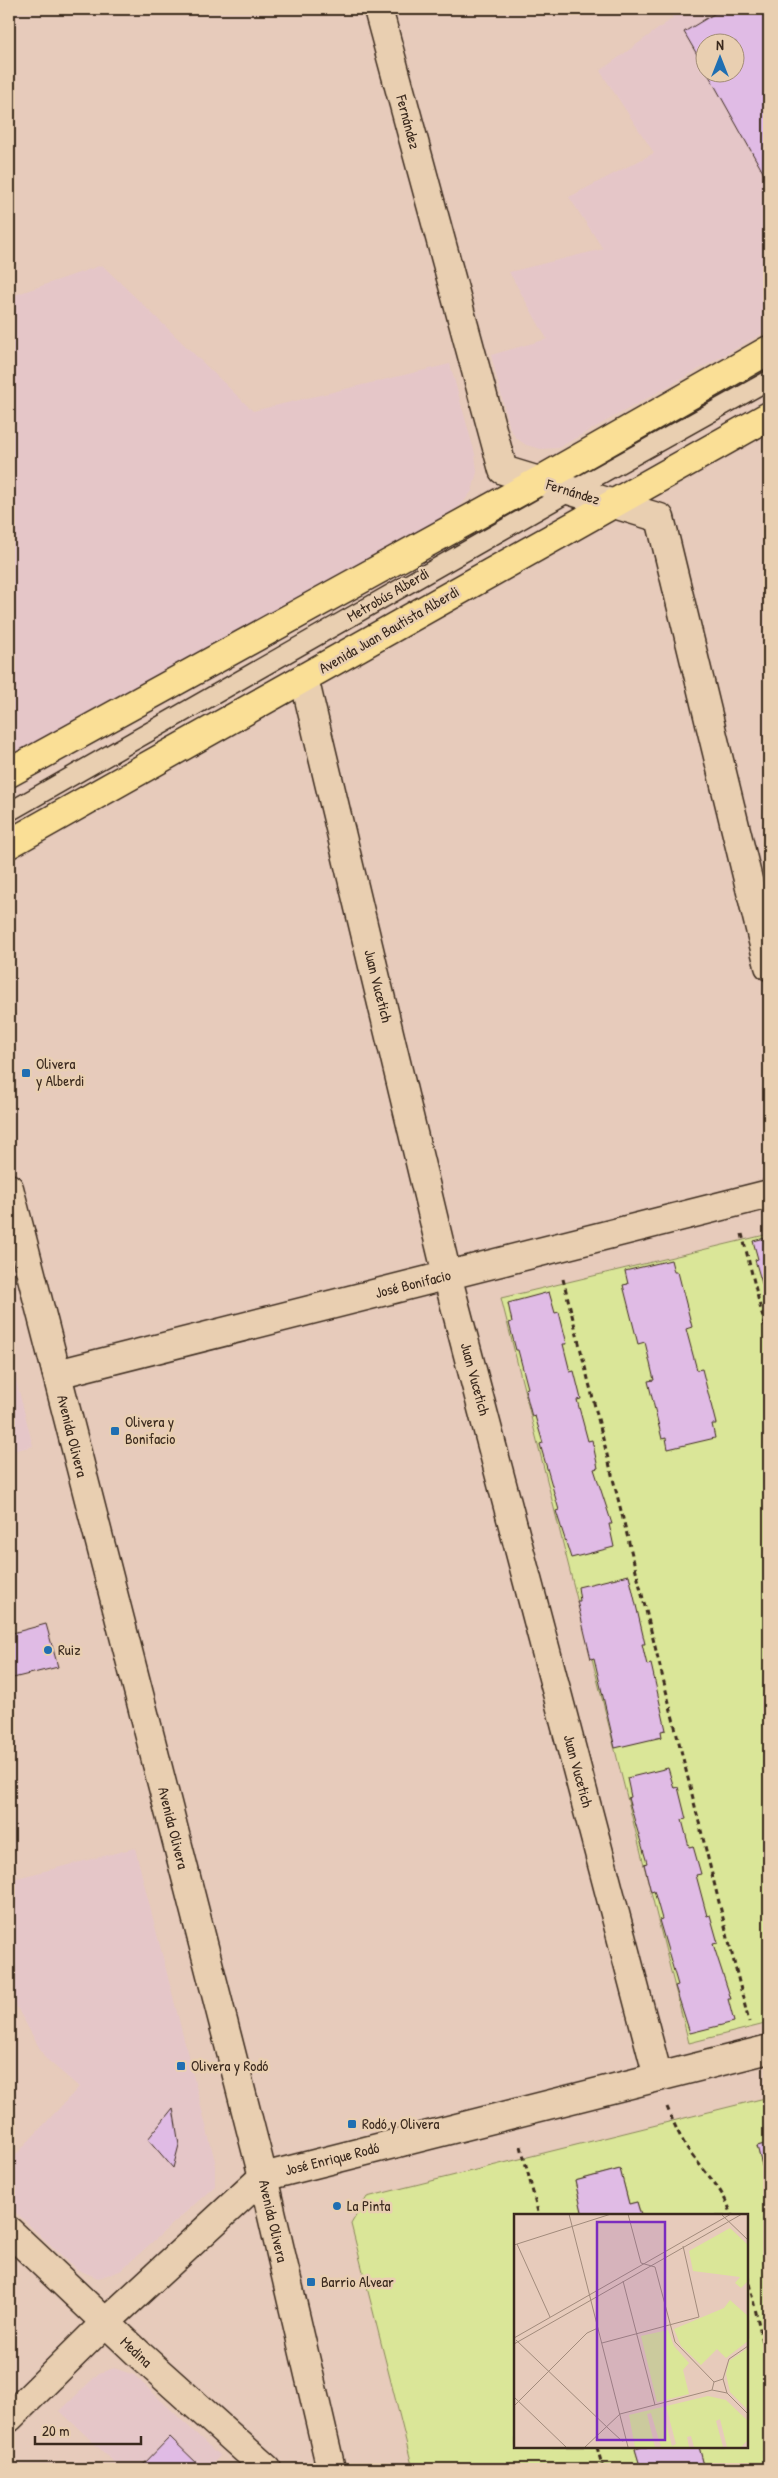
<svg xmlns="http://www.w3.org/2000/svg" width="778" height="2478" viewBox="0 0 778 2478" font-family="'Patrick Hand',sans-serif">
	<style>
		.built { fill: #e5c6c8; fill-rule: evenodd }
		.green { fill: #dae698; stroke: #8a885b }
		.building { fill: #e0bbe5; stroke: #3b2a1e }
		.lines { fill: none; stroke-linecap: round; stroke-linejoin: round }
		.lane-casing { stroke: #3b2a1e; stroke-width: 21 }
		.street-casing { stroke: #3b2a1e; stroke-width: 31 }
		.secondary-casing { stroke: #3b2a1e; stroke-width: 31 }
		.primary-casing { stroke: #3b2a1e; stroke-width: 31 }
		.path { stroke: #3b2a1e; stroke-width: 3; stroke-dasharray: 5 4; stroke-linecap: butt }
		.lane { stroke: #e9cfb1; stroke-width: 18 }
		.street { stroke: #e9cfb1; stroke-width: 28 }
		.secondary { stroke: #e9cfb1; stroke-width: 28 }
		.primary { stroke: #fadf96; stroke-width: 28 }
		.poi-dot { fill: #1f6fb2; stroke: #e9cfb1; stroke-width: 2 }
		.labels { text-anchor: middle; stroke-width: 5; stroke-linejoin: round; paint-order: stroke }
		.street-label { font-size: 15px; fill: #3b2a1e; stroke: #e9cfb1 }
		.poi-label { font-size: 15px; fill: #3b2a1e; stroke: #e9cfb1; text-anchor: start }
		.inset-road { fill: none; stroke: #a28b7c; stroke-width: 1 }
		.view { fill: #7b2cbf; fill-opacity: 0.15; stroke: #7b2cbf; stroke-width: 2.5 }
		.inset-edge { fill: none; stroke: #3b2a1e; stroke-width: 2.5 }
	</style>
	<rect width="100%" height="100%" fill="#e7cbbb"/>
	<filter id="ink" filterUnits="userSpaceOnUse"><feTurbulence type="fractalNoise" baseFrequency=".02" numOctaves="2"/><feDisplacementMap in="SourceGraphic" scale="10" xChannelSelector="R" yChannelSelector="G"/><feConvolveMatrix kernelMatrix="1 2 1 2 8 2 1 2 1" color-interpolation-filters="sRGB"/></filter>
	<g filter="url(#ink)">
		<g class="built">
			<path d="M667,9H769V330L558,448L541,449L526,445L516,438L510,429L491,355L547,339L509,272L603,249L569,197L654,153L600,71L673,18ZM706,42H736V72H706Z"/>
			<polygon points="102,265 253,411 450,364 475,454 477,472 472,491 462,504 447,515 9,767 9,297"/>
			<polygon points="9,1352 33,1446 9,1452"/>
			<polygon points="135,1848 215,2161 215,2186 120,2271 98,2278 76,2269 9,2206 9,2162 79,2087 45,2058 9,1993 9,1880"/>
			<polygon points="114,2368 134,2375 220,2456 207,2469 121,2469 60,2411 99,2373"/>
		</g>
		<g class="green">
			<polygon points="769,1234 769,2023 689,2043 501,1298"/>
			<polygon points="769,2097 769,2143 757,2146 769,2192 769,2195 764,2197 769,2218 769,2469 705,2469 699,2447 747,2447 747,2216 641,2215 637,2202 629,2204 620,2169 575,2181 583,2215 516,2216 516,2447 642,2447 635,2449 641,2469 413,2469 351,2224 367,2197"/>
		</g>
		<g class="building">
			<polygon points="722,9 769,9 769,183 707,72 736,72 736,42 706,42 706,70 684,32"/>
			<polygon points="769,1237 769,1307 755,1260 758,1259 753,1241"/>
			<polygon points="671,1260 674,1272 678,1272 692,1327 686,1329 697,1370 702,1369 716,1424 712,1424 715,1438 668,1449 666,1438 662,1439 648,1381 654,1380 645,1342 638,1344 623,1285 628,1284 625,1271"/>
			<polygon points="549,1292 555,1313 559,1312 567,1344 563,1344 570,1372 574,1371 581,1399 577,1400 588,1441 592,1440 598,1468 594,1469 612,1524 609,1524 614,1547 571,1558 556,1511 559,1510 540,1444 543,1443 535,1416 532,1417 525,1389 528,1388 518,1350 516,1350 509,1323 512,1322 508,1303"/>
			<polygon points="629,1575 645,1644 642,1644 647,1665 651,1664 666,1730 661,1731 662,1737 615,1748 594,1658 591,1659 577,1601 580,1601 578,1587"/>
			<polygon points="46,1624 58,1667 9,1679 9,1634"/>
			<polygon points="668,1768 674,1788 678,1787 686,1819 682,1820 689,1847 693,1846 701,1874 696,1875 707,1916 710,1915 718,1943 713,1944 731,1999 728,1999 734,2022 690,2033 675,1986 678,1985 659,1920 662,1919 654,1891 651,1892 644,1864 647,1863 628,1798 631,1797 627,1778"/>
			<polygon points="173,2108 179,2145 173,2168 148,2139"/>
			<polygon points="769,2143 769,2192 757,2146"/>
			<polygon points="620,2169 629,2204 637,2202 641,2216 583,2216 575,2181"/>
			<polygon points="769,2195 769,2218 764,2196"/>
			<polygon points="170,2437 203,2469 139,2469"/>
			<polygon points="642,2447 699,2447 705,2469 641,2469 635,2449"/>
		</g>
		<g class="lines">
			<g class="lane-casing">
				<polyline id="lane" points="9,812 571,491 769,380"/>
			</g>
			<g class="street-casing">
				<g id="street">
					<polyline points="378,9 503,470 660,518 769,966"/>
					<polyline points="304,678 447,1275 658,2077"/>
					<polyline points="57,1374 769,1194"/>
					<polyline points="9,2231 141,2356 267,2469"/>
					<polyline points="9,2418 106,2322 263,2177 769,2049"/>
				</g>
			</g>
			<g class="secondary-casing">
				<polyline id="secondary" points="9,1188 263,2177 331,2469"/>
			</g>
			<g class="primary-casing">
				<g id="primary">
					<polyline points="9,773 539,481 769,350"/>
					<polyline points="9,844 769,416"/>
				</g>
			</g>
			<g class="path">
				<polyline points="742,1234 769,1342"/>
				<polyline points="563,1279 749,2022"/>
				<path d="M667,2107C674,2124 681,2140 692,2155C707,2175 724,2190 732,2216"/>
				<polyline points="521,2146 539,2216"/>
				<polyline points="747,2275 769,2367"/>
				<polyline points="597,2447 603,2469"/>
			</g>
			<use href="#lane" class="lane"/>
			<use href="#street" class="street"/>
			<use href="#secondary" class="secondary"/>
			<use href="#primary" class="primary"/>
		</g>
	</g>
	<g class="poi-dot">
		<rect x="21" y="1068" width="10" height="10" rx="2.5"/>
		<rect x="110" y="1426" width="10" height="10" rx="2.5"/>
		<circle cx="48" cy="1650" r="5"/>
		<rect x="176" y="2061" width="10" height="10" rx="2.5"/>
		<rect x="347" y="2119" width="10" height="10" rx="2.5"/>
		<circle cx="337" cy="2206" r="5"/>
		<rect x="306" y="2277" width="10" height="10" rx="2.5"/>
	</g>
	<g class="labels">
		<g class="street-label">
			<text transform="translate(408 122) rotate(75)" y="5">Fernández</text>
			<text transform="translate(573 492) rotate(17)" y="5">Fernández</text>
			<text transform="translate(388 595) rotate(-30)" y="5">Metrobús Alberdi</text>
			<text transform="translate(389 630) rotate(-30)" y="5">Avenida Juan Bautista Alberdi</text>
			<text transform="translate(378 986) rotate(76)" y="5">Juan Vucetich</text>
			<text transform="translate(413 1284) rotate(-14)" y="5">José Bonifacio</text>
			<text transform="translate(475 1379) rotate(75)" y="5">Juan Vucetich</text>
			<text transform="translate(72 1436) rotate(76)" y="5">Avenida Olivera</text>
			<text transform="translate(578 1771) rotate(75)" y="5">Juan Vucetich</text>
			<text transform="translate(173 1828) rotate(76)" y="5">Avenida Olivera</text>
			<text transform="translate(332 2159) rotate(-14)" y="5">José Enrique Rodó</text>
			<text transform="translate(273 2221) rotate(77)" y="5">Avenida Olivera</text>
			<text transform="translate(136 2352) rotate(43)" y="5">Medina</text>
		</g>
		<g class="poi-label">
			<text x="36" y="1069">Olivera<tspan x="36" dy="17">y Alberdi</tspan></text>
			<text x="125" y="1427">Olivera y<tspan x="125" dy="17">Bonifacio</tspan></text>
			<text x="58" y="1655">Ruiz</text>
			<text x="191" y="2071">Olivera y Rodó</text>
			<text x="362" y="2129">Rodó y Olivera</text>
			<text x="347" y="2211">La Pinta</text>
			<text x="321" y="2287">Barrio Alvear</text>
		</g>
	</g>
	<g transform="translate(514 2214)">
		<rect width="234" height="234" fill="#e7cbbb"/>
		<path d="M216,14L234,31V67L227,74L221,69L226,63L179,57L175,37ZM216,86L234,102V127L212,144L203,135L187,151L167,132L160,115L210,94ZM154,116L160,132L175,149L169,156L175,180L143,188L127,122ZM234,134V196L216,178L212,160L215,147ZM194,182L212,186L234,207V226L227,233H213L206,205L202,207L209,233H180L177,222L173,223L175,233H147L137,199L133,200L141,233H121L115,201ZM153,196L162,230L158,232L150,202L149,197Z" fill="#dae698" fill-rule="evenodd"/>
		<path class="inset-road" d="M55,0L114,233M114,0L127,49L141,53L161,128L200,168M207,0L234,26M3,30L36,103M0,31L97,0M109,67L141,191M0,124L217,0M2,126L95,215L108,227L112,226M88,129L185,103L169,32M0,130L228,0M234,132L215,145L209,165L213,179L234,200M198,176L200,168L209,165M0,183L52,233M0,192L73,119L84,114M71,233L106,200L198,176L213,179"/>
		<path class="view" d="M83,8H151V226H83Z"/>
		<rect width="234" height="234" class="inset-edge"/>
	</g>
	<rect width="778" height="2478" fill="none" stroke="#e9cfb1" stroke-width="30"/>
	<rect x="15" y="15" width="748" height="2448" fill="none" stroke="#3b2a1e" stroke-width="2" filter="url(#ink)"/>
	<g transform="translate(720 58)"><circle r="24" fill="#e9cfb1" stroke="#a38d76"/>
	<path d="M0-4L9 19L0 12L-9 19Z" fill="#1f6fb2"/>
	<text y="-8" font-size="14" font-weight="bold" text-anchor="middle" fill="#3b2a1e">N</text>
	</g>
	<path d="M35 2436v8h106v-8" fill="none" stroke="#3b2a1e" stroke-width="2.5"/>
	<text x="42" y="2436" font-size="15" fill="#3b2a1e" stroke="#e9cfb1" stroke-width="4" paint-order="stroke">20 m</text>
</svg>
